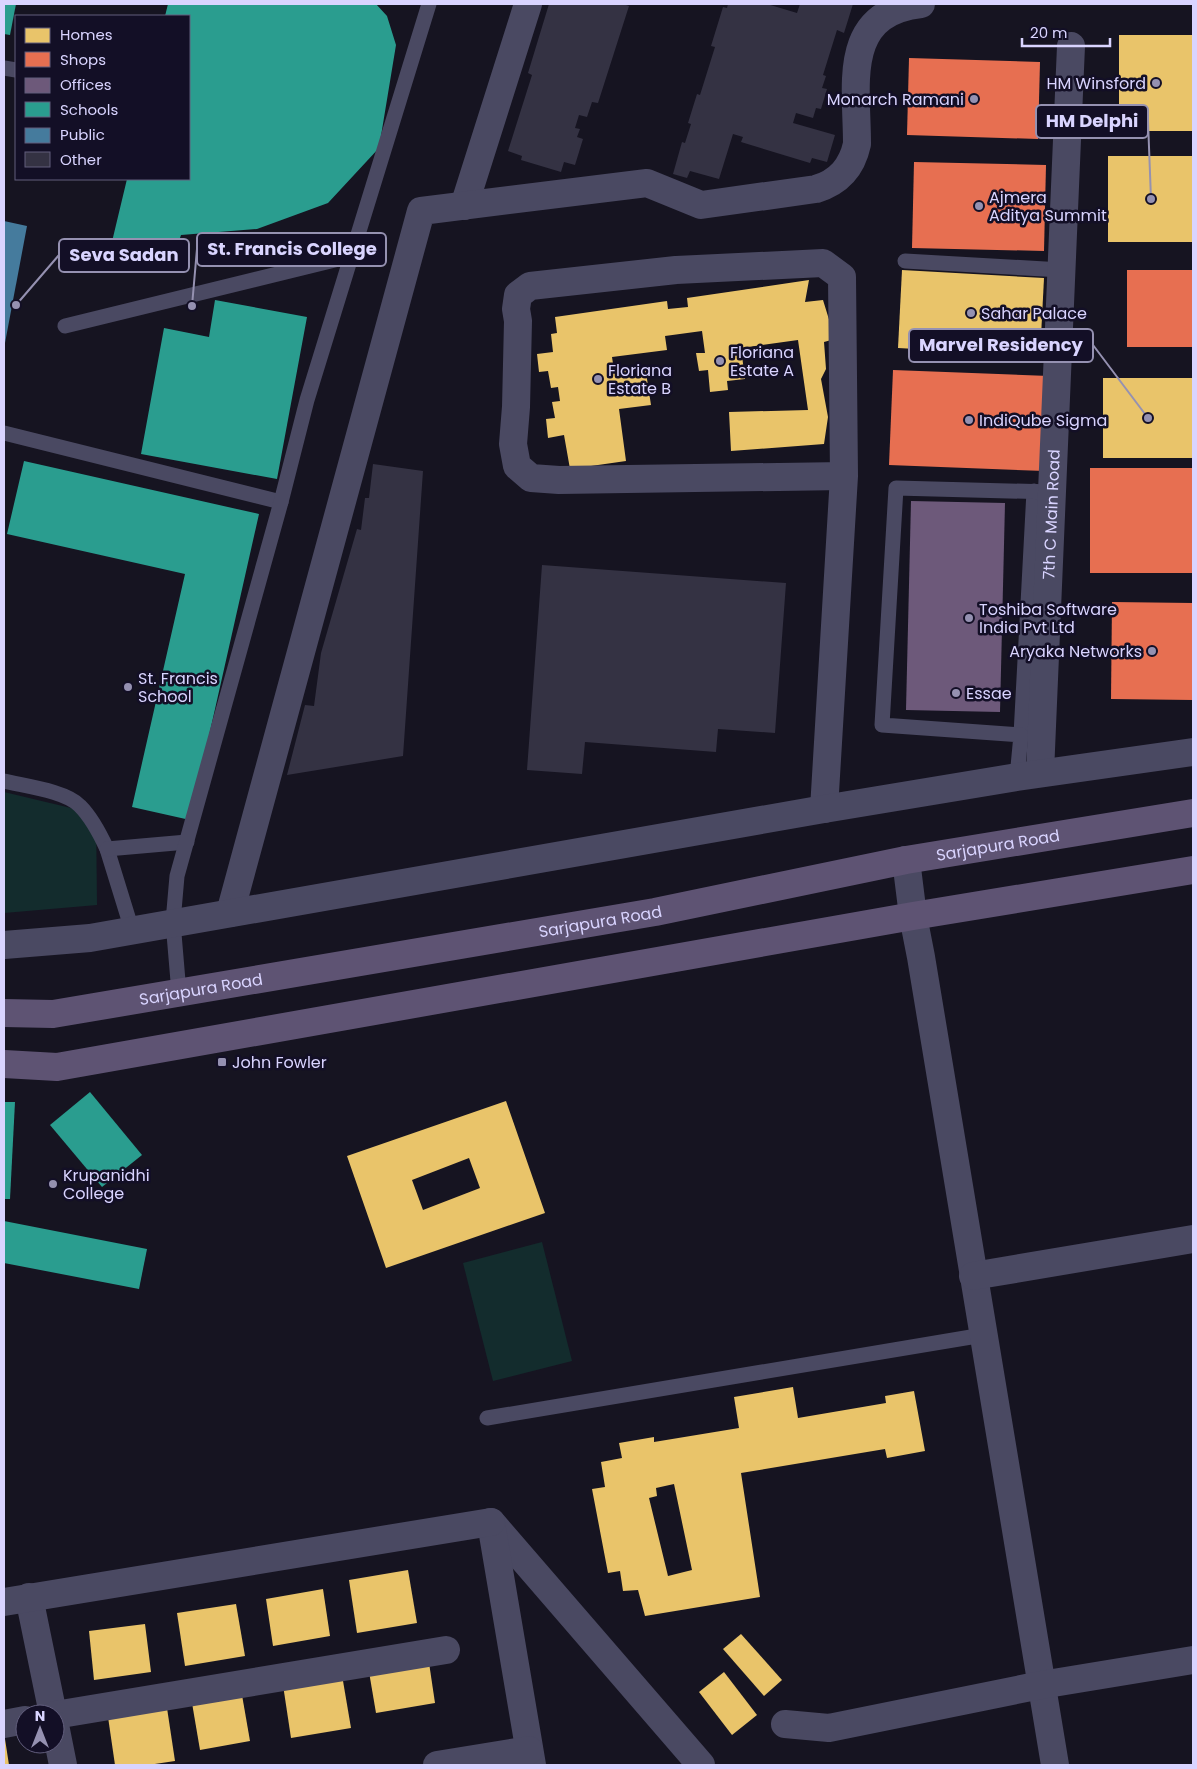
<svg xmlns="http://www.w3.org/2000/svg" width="1197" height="1769" viewBox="0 0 1197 1769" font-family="Poppins,sans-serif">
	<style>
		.green { fill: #132c2d }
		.homes { fill: #e9c46a; fill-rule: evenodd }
		.shops { fill: #e76f51 }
		.offices { fill: #6d597a }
		.schools { fill: #2a9d8f }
		.public { fill: #457b9d }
		.building { fill: #343243 }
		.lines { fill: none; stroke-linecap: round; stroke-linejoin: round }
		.service { stroke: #4a4962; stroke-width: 15 }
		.minor { stroke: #4a4962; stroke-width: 28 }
		.tertiary { stroke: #4a4962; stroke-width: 28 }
		.primary { stroke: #5e5373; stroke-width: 28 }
		.poi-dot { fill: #9591b1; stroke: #130f26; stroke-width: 2 }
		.labels { text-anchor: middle; stroke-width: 5; stroke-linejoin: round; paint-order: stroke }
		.poi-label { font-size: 16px; fill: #d9d4ff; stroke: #130f26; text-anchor: start }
		.street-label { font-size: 16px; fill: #d9d4ff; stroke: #130f26 }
		.leader { fill: none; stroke: #9591b1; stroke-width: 2 }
		.callout-dot { fill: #9591b1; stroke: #130f26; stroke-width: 2 }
		.callout { fill: #130f26; stroke: #9591b1; stroke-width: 2 }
		.callout-label { font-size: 18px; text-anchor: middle; font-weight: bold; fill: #d9d4ff }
	</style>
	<rect width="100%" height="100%" fill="#161421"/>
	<g class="green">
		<polygon points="4,792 96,814 97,905 4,913"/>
		<polygon points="542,1242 572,1361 493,1381 463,1263"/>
	</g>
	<g class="homes">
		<rect x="1119" y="35" width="74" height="96"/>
		<rect x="1108" y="156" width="85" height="86"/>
		<polygon points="902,270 1044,278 1040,356 898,348"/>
		<polygon points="809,280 805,302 823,300 835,339 824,342 826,369 821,379 828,417 824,444 731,451 729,412 808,410 798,340 741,348 745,379 727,381 728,390 710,392 708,370 699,371 696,353 705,353 702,331 665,336 667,350 612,357 614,370 645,366 651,405 619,409 626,461 570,469 564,435 548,438 546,419 555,418 552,402 560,401 558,387 551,388 548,371 539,372 537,354 553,352 551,334 557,333 555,317 667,301 668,309 688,307 687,298"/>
		<rect x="1103" y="378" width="90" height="80"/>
		<path d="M506,1101L545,1213L386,1268L347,1156ZM469,1158L480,1188L423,1210L412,1180Z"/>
		<path d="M793,1387L798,1418L886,1403L885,1396L914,1391L925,1451L887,1458L885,1449L741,1473L760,1597L645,1616L638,1590L623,1591L620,1571L608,1573L592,1489L605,1487L601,1462L622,1458L619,1443L654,1437V1442L739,1428L734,1397ZM674,1484L692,1570L668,1576L649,1498L657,1496L656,1488Z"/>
		<polygon points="408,1570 417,1623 357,1633 349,1580"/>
		<polygon points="323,1589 330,1636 273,1646 266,1599"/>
		<polygon points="236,1604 245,1656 185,1666 177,1613"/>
		<polygon points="145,1624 151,1672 94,1680 89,1631"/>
		<polygon points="741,1634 782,1680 764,1696 723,1649"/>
		<polygon points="428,1656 435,1703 376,1713 368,1666"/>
		<polygon points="724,1672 757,1715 732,1735 699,1692"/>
		<polygon points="342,1675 351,1728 291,1738 283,1685"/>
		<polygon points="242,1695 250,1741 200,1750 192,1703"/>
		<polygon points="167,1708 175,1761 148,1765 115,1765 108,1717"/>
		<polygon points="4,1739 5,1739 9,1765 4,1765"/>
	</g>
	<g class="shops">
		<polygon points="909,58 1040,62 1038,139 907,135"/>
		<polygon points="914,162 1046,165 1044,251 912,248"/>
		<rect x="1127" y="270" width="66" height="77"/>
		<polygon points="893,370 1049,376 1045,471 889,465"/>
		<rect x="1090" y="468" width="103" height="105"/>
		<polygon points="1112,602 1193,603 1193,700 1111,699"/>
	</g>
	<polygon class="offices" points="911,501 1005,503 1000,712 906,710"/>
	<g class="schools">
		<polygon points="4,4 16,4 10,35 4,34"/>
		<polygon points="168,4 376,4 387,16 396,45 379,148 328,203 257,229 181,235 170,267 110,250 127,179 189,179 189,16 165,16"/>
		<polygon points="215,300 307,317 277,479 141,454 164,328 209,337"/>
		<polygon points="24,461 259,514 190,820 132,807 185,574 7,534"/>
		<polygon points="90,1092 142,1155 102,1187 50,1125"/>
		<polygon points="4,1102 15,1102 10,1199 4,1199"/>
		<polygon points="4,1221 147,1249 139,1289 4,1263"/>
	</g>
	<polygon class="public" points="4,221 27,226 5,343 4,343"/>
	<g class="building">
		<polygon points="549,4 623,4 629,6 598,103 592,102 587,117 579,115 575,128 580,129 577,137 583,139 575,165 564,162 561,172 521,160 522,156 508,151 532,75 528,73"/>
		<polygon points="728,4 767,4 797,13 800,4 853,4 844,33 837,30 823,75 826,76 822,88 827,89 821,109 816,108 813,118 796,113 793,123 835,135 827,162 812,158 810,163 741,142 743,137 733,134 719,179 690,171 687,178 673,174 682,142 685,143 691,124 688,123 697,94 700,95 715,47 711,46 723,7 727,8"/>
		<polygon points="373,464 423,471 403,756 287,775 305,705 314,706 321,653 357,529 361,530 365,498 369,498"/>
		<polygon points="542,565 786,583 775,733 718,729 716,752 585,742 582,774 527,770"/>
	</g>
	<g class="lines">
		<g class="service">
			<polyline points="4,68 16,70"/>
			<polyline points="905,261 1062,270"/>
			<polyline points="65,326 351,256"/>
			<polyline points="4,433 281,502"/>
			<polyline points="1021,735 1034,491"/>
			<polyline points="1017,777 1021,735 882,725 896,488 1052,492"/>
			<path d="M4,781C24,786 66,791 80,806C90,816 101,836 107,849L132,930"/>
			<polyline points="107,849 187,842"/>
			<polyline points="179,993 173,922 177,876 281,502 307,400 429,4"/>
			<polyline points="487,1418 983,1335"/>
		</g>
		<g class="minor">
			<polyline points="464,206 528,4"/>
			<path id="s1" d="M1040,773L1071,46"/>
			<polyline points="824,809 844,476 842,277 823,263 676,270 530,286 518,295 516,309 518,321 516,407 513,444 517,466 531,478 559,480 844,476"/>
			<polyline points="906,860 913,916 921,957 1055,1765"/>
			<path d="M230,913L421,211L647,183L701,205L816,189C839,182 852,167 857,144C857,84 841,13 921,4"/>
			<polyline points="973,1276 1193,1239"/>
			<polyline points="491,1522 701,1765"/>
			<polyline points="491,1523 532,1765"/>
			<polyline points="29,1597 53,1714"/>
			<polyline points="4,1602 491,1522"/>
			<polyline points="55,1715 446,1650"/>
			<polyline points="4,1724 25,1720"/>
			<polyline points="785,1724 829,1728 1041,1685 1193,1660"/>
			<polyline points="55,1725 63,1765"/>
			<polyline points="437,1765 529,1750"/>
		</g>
		<polyline class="tertiary" points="4,945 90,938 824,809 1017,777 1193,752"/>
		<g class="primary">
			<path id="s2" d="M4,1013L53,1014L655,912L906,860L1193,813"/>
			<polyline points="4,1064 57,1067 913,916 1193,870"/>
		</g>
	</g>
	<g class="poi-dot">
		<circle cx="1156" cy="83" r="5"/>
		<circle cx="974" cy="99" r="5"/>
		<circle cx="979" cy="206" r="5"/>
		<circle cx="971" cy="313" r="5"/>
		<circle cx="720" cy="361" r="5"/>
		<circle cx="598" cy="379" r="5"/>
		<circle cx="969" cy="420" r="5"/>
		<circle cx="969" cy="618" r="5"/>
		<circle cx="1152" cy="651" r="5"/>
		<circle cx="128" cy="687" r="5"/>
		<circle cx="956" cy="693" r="5"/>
		<rect x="217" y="1057" width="10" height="10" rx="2.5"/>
		<circle cx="53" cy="1184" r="5"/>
	</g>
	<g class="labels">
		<g class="poi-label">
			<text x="1146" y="89" text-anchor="end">HM Winsford</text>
			<text x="964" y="105" text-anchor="end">Monarch Ramani</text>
			<text x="989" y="203">Ajmera<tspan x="989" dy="18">Aditya Summit</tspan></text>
			<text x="981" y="319">Sahar Palace</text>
			<text x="730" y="358">Floriana<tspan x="730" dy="18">Estate A</tspan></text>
			<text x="608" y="376">Floriana<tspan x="608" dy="18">Estate B</tspan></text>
			<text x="979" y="426">IndiQube Sigma</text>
			<text x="979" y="615">Toshiba Software<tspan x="979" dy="18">India Pvt Ltd</tspan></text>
			<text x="1142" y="657" text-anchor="end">Aryaka Networks</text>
			<text x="138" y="684">St. Francis<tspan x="138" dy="18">School</tspan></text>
			<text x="966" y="699">Essae</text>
			<text x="232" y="1068">John Fowler</text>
			<text x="63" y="1181">Krupanidhi<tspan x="63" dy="18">College</tspan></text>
		</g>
		<g class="street-label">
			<text dy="6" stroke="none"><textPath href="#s1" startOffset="259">7th C Main Road</textPath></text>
			<text dy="6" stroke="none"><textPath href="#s2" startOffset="1009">Sarjapura Road</textPath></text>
			<text dy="6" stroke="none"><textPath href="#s2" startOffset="604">Sarjapura Road</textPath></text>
			<text dy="6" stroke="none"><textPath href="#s2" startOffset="199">Sarjapura Road</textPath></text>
		</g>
	</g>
	<path class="leader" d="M1151 199L1148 121M192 306L197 249M16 305L59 255M1148 418L1093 345"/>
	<g class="callout-dot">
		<circle cx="1151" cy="199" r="5"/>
		<circle cx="192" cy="306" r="5"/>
		<circle cx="16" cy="305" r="5"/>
		<circle cx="1148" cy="418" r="5"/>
	</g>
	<g class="callout">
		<rect x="1036" y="105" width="112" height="33" rx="5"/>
		<rect x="197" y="233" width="189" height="33" rx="5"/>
		<rect x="59" y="239" width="130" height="33" rx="5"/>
		<rect x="909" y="329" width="184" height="33" rx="5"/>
	</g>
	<g class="callout-label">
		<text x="1092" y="127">HM Delphi</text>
		<text x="292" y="255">St. Francis College</text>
		<text x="124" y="261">Seva Sadan</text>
		<text x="1001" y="351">Marvel Residency</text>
	</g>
	<rect width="1197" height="1769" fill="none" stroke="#d9d4ff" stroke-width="10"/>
	<rect x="15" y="15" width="175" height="165" fill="#130f26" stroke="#625e7d"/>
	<rect x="25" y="28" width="25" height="15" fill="#e9c46a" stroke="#625e7d"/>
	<text x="60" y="40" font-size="15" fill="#d9d4ff">Homes</text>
	<rect x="25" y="52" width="25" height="15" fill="#e76f51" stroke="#625e7d"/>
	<text x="60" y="65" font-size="15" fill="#d9d4ff">Shops</text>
	<rect x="25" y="78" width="25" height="15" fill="#6d597a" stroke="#625e7d"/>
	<text x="60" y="90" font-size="15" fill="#d9d4ff">Offices</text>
	<rect x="25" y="102" width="25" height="15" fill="#2a9d8f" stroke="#625e7d"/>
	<text x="60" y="115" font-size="15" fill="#d9d4ff">Schools</text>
	<rect x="25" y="128" width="25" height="15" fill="#457b9d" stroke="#625e7d"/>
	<text x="60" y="140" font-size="15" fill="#d9d4ff">Public</text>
	<rect x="25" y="152" width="25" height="15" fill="#343243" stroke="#625e7d"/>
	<text x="60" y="165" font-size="15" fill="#d9d4ff">Other</text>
	<g transform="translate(40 1729)"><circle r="24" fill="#130f26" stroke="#625e7d"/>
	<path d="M0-4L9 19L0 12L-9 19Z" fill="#9591b1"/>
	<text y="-8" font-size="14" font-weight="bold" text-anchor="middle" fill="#d9d4ff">N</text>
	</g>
	<path d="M1022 38v8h88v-8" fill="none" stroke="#d9d4ff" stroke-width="2.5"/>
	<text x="1030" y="38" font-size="15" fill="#d9d4ff" stroke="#130f26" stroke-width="4" paint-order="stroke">20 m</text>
</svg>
